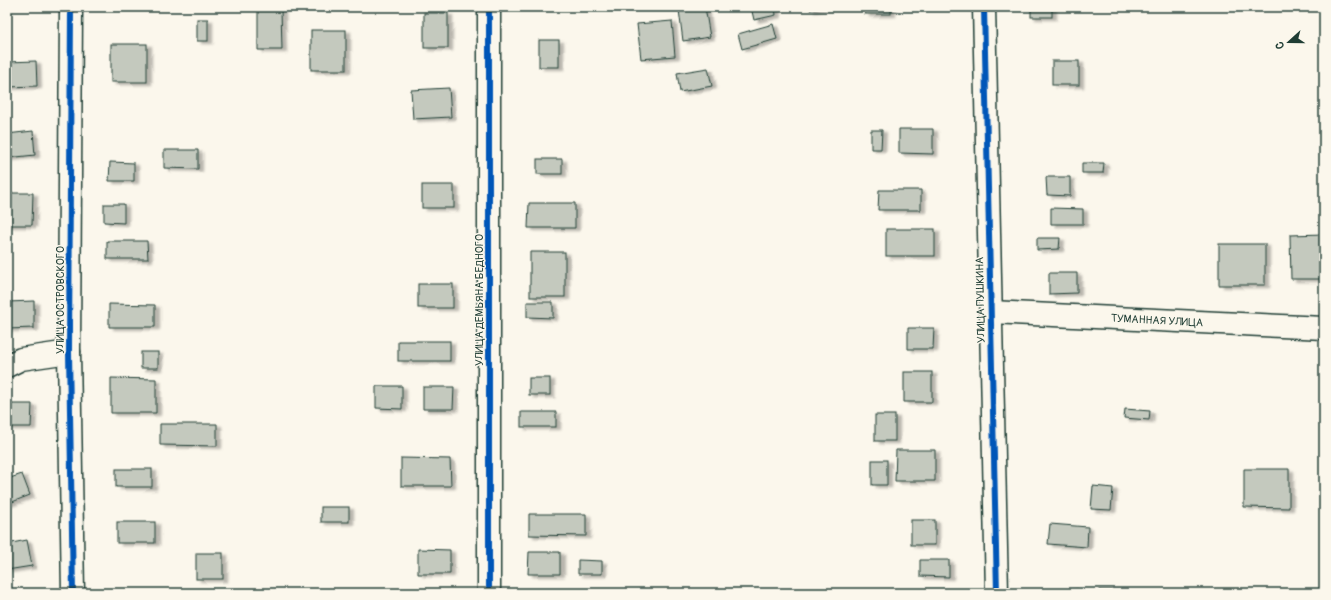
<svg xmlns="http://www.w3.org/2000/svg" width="1331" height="600" viewBox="0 0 1331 600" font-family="Pangolin,sans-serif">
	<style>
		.building { fill: #c4c9be; stroke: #1f3d34; filter: url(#shadow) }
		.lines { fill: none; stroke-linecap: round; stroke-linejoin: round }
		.minor-casing { stroke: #1f3d34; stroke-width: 25 }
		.minor { stroke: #fbf7ec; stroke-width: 22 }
		.cycleway-casing { stroke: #fbf7ec; stroke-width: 8 }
		.cycleway { stroke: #0057b8; stroke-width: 6 }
		.labels { text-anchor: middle; stroke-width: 3; stroke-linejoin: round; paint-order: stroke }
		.street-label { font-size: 11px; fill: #1f3d34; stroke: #fbf7ec }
	</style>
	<defs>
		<filter id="shadow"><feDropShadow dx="4.5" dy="2.5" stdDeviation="1" flood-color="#0004"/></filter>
	</defs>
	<rect width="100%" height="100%" fill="#fbf7ec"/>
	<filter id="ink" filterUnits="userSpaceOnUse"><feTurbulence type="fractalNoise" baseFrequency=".025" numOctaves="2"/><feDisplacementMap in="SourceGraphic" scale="8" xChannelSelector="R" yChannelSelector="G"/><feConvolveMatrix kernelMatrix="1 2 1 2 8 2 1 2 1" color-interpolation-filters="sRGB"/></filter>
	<g filter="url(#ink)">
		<g class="building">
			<polygon points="699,7 705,7 710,37 683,41 679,10"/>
			<polygon points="751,7 775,7 776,15 754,20"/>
			<polygon points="810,7 829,7 810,10"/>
			<rect x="865" y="7" width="26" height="7"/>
			<rect x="1031" y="7" width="21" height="10"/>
			<polygon points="258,9 281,9 282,50 258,50"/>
			<rect x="424" y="13" width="24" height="35"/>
			<rect x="197" y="19" width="11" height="22"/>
			<polygon points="672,21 675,56 641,59 637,24"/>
			<polygon points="773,24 777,39 742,49 738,34"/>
			<rect x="311" y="30" width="35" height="40"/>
			<rect x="539" y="40" width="20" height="27"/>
			<rect x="111" y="44" width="36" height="38"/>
			<polygon points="36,61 37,86 7,87 7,62"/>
			<rect x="1052" y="61" width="27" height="24"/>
			<polygon points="708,68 712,86 680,92 677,73"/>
			<polygon points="449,88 451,117 413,119 411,90"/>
			<polygon points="899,129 933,129 933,154 899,153"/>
			<polygon points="871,130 882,130 881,149 871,149"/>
			<polygon points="33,131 35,155 7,158 7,134"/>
			<polygon points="164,150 198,150 198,169 164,168"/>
			<rect x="537" y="159" width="25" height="15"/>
			<polygon points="110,162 134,163 134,181 109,181"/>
			<polygon points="1082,163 1104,163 1103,173 1082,173"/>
			<polygon points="1046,177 1070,177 1070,196 1047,195"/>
			<rect x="422" y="185" width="32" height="23"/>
			<polygon points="879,190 921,190 921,210 878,210"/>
			<polygon points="7,193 33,193 32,225 7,225"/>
			<polygon points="529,203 575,203 575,228 528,228"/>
			<polygon points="104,204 124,204 124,223 104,222"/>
			<polygon points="1051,208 1083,209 1083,224 1051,224"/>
			<rect x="886" y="229" width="49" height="27"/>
			<polygon points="1324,234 1324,279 1291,279 1290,235"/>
			<polygon points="1037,238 1060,238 1059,249 1037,250"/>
			<polygon points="107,241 147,241 148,259 107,259"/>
			<rect x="1219" y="244" width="46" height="41"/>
			<rect x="530" y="252" width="35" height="45"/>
			<polygon points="1049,273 1077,273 1077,293 1049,294"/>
			<rect x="418" y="284" width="35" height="24"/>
			<polygon points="34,301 34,328 7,329 7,302"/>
			<polygon points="527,302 553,302 553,318 527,317"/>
			<polygon points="109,304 155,305 155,327 109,327"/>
			<polygon points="908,328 934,328 933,349 908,349"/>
			<rect x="398" y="341" width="52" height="20"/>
			<rect x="141" y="352" width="17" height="16"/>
			<rect x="904" y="372" width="28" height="30"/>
			<polygon points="111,378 156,379 156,413 111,413"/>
			<rect x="529" y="378" width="21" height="17"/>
			<polygon points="376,386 402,386 402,409 376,408"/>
			<polygon points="423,387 454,387 453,409 423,409"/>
			<polygon points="7,404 32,404 31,427 7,427"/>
			<polygon points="1125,409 1150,411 1149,420 1124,418"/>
			<rect x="521" y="412" width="35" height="15"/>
			<rect x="875" y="415" width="20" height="26"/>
			<polygon points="160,424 217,424 217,446 160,445"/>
			<polygon points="896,450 935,450 935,481 895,481"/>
			<polygon points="401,458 450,459 451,486 401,486"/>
			<rect x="872" y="460" width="15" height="25"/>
			<rect x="116" y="469" width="36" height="18"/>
			<polygon points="1244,469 1289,469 1289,508 1244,507"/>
			<polygon points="22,474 30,495 7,504 7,479"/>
			<polygon points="1093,486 1113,488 1111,510 1091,509"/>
			<rect x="321" y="507" width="28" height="15"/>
			<polygon points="529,514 586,514 586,536 529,535"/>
			<rect x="911" y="520" width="24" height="25"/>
			<rect x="117" y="522" width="38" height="21"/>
			<polygon points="1050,524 1088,527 1087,547 1048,544"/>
			<polygon points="27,540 32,566 7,570 7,544"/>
			<polygon points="418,549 450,550 450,574 418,574"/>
			<polygon points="529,552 560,552 560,574 528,574"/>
			<rect x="196" y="553" width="27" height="26"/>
			<polygon points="578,560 602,561 602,574 578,574"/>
			<polygon points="920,560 949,560 949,577 920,576"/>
			<polygon points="1078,589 1078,593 1048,593 1048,591"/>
			<rect x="1100" y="590" width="19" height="3"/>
		</g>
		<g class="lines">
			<g class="minor-casing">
				<g id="minor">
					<polyline points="71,7 69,352 73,593"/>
					<polyline points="489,7 489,593"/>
					<polyline points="984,7 997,593"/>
					<polyline points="990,312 1324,328"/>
					<polyline points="7,366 21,359 69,352"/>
				</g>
			</g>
			<use href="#minor" class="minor"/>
			<g class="cycleway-casing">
				<g id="cycleway">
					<polyline points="71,7 69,352 73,593"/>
					<polyline points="489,7 489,593"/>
					<polyline points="984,7 997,593"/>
				</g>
			</g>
			<use href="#cycleway" class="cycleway"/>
		</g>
	</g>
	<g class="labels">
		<g class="street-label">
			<text transform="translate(60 300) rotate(-90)" y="4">УЛИЦА ОСТРОВСКОГО</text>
			<text transform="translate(479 300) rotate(-90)" y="4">УЛИЦА ДЕМЬЯНА БЕДНОГО</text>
			<text transform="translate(980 300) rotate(-91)" y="4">УЛИЦА ПУШКИНА</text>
			<text transform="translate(1157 320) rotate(3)" y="4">ТУМАННАЯ УЛИЦА</text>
		</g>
	</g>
	<rect width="1331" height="600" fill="none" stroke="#fbf7ec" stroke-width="24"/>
	<rect x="12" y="12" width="1307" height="576" fill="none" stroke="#1f3d34" stroke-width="1.5" filter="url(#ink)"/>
	<g transform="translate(1289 42) rotate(249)" stroke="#fbf7ec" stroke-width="3" paint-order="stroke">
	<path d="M0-3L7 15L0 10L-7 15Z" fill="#1f3d34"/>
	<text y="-6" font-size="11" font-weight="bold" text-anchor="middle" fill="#1f3d34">С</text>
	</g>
</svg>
